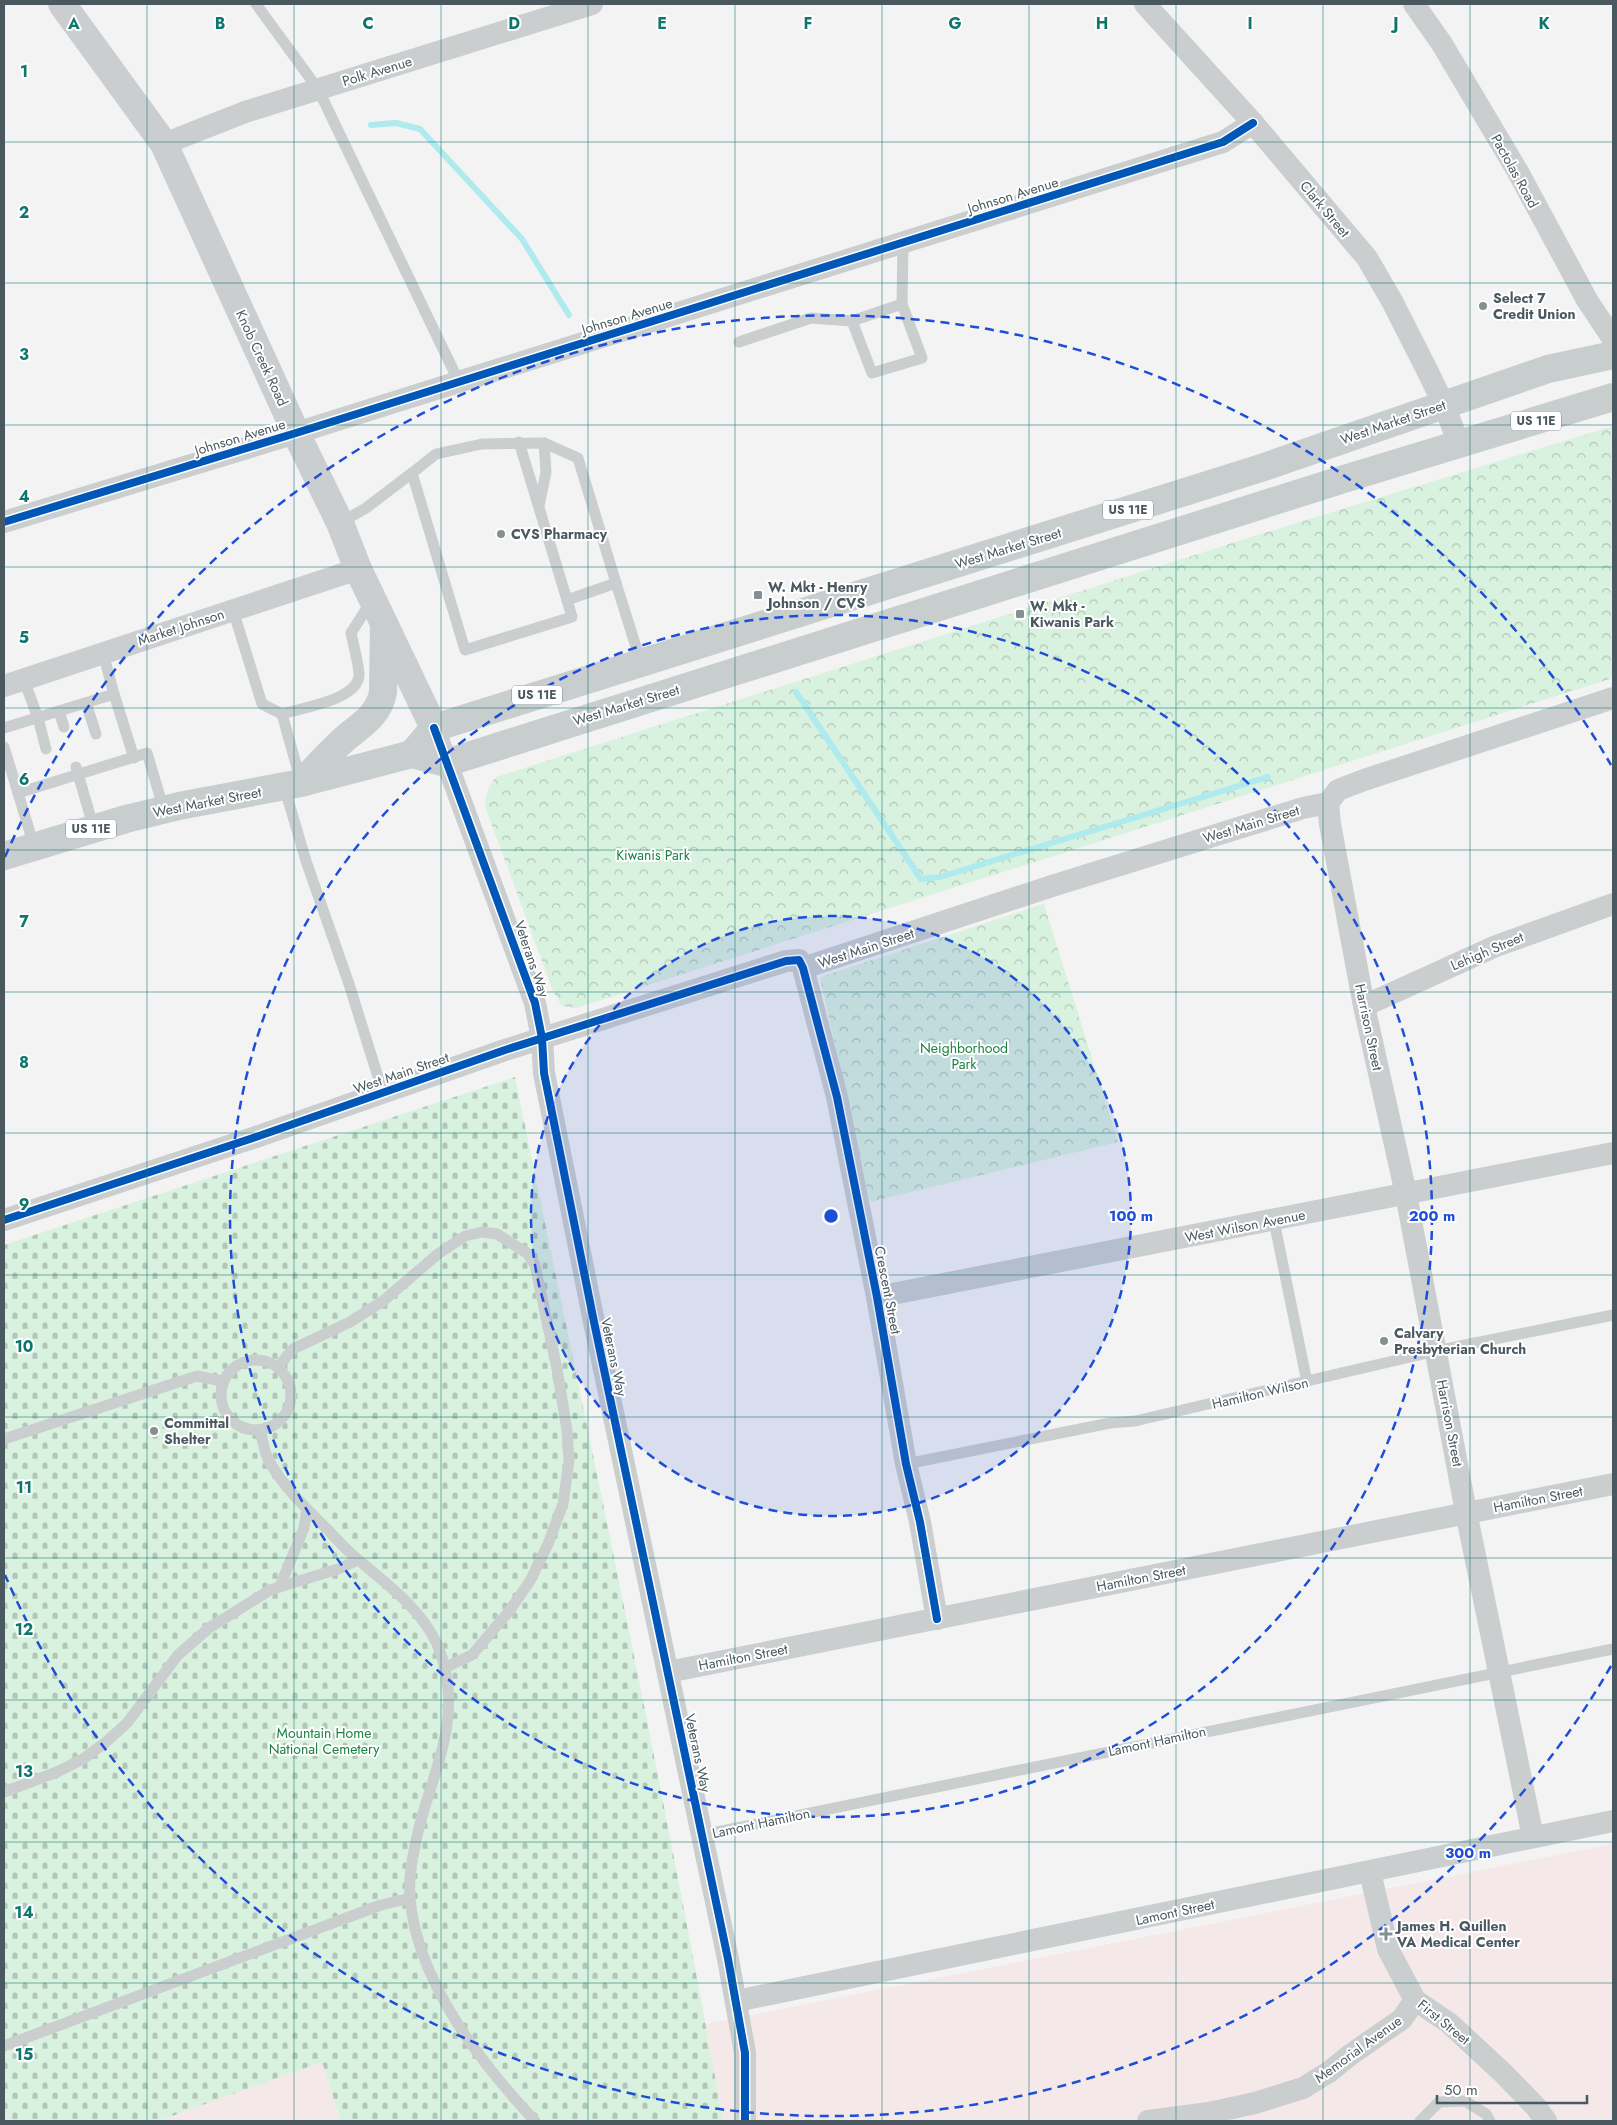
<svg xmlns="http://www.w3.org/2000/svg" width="1617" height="2125" viewBox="0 0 1617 2125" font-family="Jost,sans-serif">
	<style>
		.medical { fill: #f4e8e9 }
		.cemetery { fill: url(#cemetery-stones) }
		.park { fill: url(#park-crowns) }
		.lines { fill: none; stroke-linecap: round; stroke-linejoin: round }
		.stream { stroke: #aeeaee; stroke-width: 6 }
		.lane { stroke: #cacecf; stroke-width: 11 }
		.street { stroke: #cacecf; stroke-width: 22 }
		.secondary { stroke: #cbced0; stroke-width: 28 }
		.primary { stroke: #c8cdce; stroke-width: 28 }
		.cycleway-casing { stroke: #fff; stroke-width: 11 }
		.cycleway { stroke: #0057b8; stroke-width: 8 }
		.grid { fill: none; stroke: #0f766e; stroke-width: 1; stroke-opacity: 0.55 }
		.ring { fill: none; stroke: #1d4ed8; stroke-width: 2.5; stroke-dasharray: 9 6 }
		.poi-dot { fill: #858f93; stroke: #fff; stroke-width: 2 }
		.labels { text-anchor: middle; stroke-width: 4; stroke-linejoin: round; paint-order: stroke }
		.shield { fill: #fff; stroke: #808b90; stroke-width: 1 }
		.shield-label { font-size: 12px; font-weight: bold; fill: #4a5960 }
		.street-label { font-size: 14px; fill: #4a5960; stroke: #fff }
		.poi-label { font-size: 14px; font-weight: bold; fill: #4a5960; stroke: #fff; text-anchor: start }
		.park-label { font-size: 14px; fill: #19833f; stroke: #fff }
		.grid-label { font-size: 16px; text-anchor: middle; font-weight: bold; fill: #0f766e; stroke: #fff; stroke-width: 4; stroke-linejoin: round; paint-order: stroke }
		.centre { fill: #1d4ed8; stroke: #fff; stroke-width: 2.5 }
		.ring-label { font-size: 15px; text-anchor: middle; font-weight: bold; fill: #1d4ed8; stroke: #fff; stroke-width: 4; stroke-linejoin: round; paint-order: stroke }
	</style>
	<defs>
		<pattern id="cemetery-stones" width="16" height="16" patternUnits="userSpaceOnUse" patternTransform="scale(1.25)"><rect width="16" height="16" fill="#d9f1df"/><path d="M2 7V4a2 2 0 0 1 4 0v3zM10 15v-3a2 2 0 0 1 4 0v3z" fill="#b2c6b8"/></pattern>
		<pattern id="park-crowns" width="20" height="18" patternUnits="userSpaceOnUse" patternTransform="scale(1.25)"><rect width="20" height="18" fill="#d9f1df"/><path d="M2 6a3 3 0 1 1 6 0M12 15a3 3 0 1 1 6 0" fill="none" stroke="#b2c6b8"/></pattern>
	</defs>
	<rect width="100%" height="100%" fill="#f3f3f3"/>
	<g class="medical">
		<polygon points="1613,1844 1613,2121 723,2121 706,2024"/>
		<polygon points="322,2062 341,2121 158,2121"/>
	</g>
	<path class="cemetery" d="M515,1077C586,1424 661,1772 723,2121H341L322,2062L158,2121H4V1245Z"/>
	<g class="park">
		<path d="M1613,426V678L576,1008L562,1006L553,991L486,809C484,796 488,788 496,777L1264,533Z"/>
		<polygon points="1044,904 1118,1142 870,1202 820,977"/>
	</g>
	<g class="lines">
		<g class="stream">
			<polyline points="371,125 396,123 420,129 522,239 569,315"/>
			<polyline points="796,692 921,879 940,877 1268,777"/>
		</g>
		<g class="lane">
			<polyline points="256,4 318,89 459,382"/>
			<polyline points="852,321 872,373 922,358 902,304"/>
			<polyline points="739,342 811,318 852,321 902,304 903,243"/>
			<polyline points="519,442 567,600"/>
			<polyline points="412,473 436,454 482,444 544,443 578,458 616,583"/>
			<polyline points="539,506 546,472 544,443"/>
			<polyline points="340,523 366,508 412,473 465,650 572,617 567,600 616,583 641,663"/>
			<path d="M233,610L262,704L282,714C301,708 358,700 359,675C359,665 353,643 351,633L372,600"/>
			<polyline points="103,653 114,694"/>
			<polyline points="24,680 38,718 46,749"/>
			<polyline points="86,703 96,734"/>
			<polyline points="59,711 64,727"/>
			<polyline points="282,714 301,782"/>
			<polyline points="4,728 114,694 134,758"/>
			<polyline points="4,747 18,793"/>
			<polyline points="76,767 94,829"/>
			<polyline points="284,786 306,861 349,984 383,1093"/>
			<polyline points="34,846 18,793 147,753 164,810"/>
			<polyline points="1274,1221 1307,1382"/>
			<circle cx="256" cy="1395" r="35"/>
			<polyline points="278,1367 293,1349 350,1322 383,1301 438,1254 465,1236 482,1232 497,1234 527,1253 535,1265 557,1369 567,1430 569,1461 563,1504 548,1544 530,1581 510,1610 472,1655 444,1668"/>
			<path d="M260,1430C263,1440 264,1452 269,1461C284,1488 308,1510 329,1531C339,1542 349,1553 361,1562C389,1586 421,1609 437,1644C466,1712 434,1767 418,1832C413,1854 408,1878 410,1900C419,1984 480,2062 535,2121"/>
			<polyline points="4,1439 197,1376 222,1381"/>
			<polyline points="906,1464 1110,1423 1135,1421 1436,1351 1613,1315"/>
			<polyline points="280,1586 304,1528 307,1509"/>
			<polyline points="4,1792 57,1772 83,1759 106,1742 127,1723 178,1655 209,1628 270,1590 338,1569 358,1560"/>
			<polyline points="702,1835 1613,1649"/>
			<polyline points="4,2046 381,1905 410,1898"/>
			<polyline points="1420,2121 1439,2102 1465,2101 1486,2114 1490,2121"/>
		</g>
		<g class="street">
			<polyline points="1145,4 1253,123 1367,258 1392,301 1428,372 1444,405 1459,444"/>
			<polyline points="1414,4 1442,44 1518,172 1587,300 1613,339"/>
			<polyline points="164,144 245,112 592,4"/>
			<polyline points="4,522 296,433 1223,142 1253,123"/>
			<polyline points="4,686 358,569"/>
			<polyline points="434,728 535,1003 542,1038 544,1073 594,1322 728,1959 745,2053 745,2121"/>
			<polyline points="1328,803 1330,824 1364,1006 1406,1194 1466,1512 1533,1837"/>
			<polyline points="803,968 1052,886 1303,808 1328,803 1338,790 1364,780 1613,698"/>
			<polyline points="1364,1006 1496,946 1613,904"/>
			<polyline points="4,1220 253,1138 505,1050 786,961 799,960 803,968 837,1097 877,1297 906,1464 920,1522 937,1619"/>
			<polyline points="877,1297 1613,1153"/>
			<polyline points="668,1672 1613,1484"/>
			<polyline points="1370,1872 1388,1949 1415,2000 1449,2023 1503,2073 1536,2107 1546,2121"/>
			<polyline points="736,2001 1613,1821"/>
			<polyline points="1148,2121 1209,2113 1255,2103 1303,2088 1329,2072 1350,2055 1402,2019 1415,2000"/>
		</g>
		<polyline class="secondary" points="62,4 164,144 296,433 340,523 358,569 434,728"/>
		<g class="primary">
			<polyline points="412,754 434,728 1261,468 1548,369 1613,355"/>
			<path d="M301,783C316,768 331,750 348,736C364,723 379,714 383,692L384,624"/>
			<polyline points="4,856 126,819 179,806 301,783 412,754 446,763 1344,479 1613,397"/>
		</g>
		<g class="cycleway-casing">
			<g id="cycleway">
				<polyline points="4,522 296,433 1223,142 1253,123"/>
				<polyline points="434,728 535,1003 542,1038 544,1073 594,1322 728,1959 745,2053 745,2121"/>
				<polyline points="4,1220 253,1138 505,1050 786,961 799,960 803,968 837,1097 877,1297 906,1464 920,1522 937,1619"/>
			</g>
		</g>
		<use href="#cycleway" class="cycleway"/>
	</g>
	<path class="grid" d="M147,4V2121M294,4V2121M441,4V2121M588,4V2121M735,4V2121M882,4V2121M1029,4V2121M1176,4V2121M1323,4V2121M1470,4V2121M4,142H1613M4,283H1613M4,425H1613M4,567H1613M4,708H1613M4,850H1613M4,992H1613M4,1133H1613M4,1275H1613M4,1417H1613M4,1558H1613M4,1700H1613M4,1842H1613M4,1983H1613"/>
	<circle cx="831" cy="1216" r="300" fill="#1d4ed8" fill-opacity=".12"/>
	<g class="ring">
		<circle cx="831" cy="1216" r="300"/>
		<circle cx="831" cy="1216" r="601"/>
		<path d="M1611 1666A901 901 0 0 1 5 1575M5 857A901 901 0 0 1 1611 765"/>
	</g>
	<g class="poi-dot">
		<circle cx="1483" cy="306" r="5"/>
		<circle cx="501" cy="534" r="5"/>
		<rect x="753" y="590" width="10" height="10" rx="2.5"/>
		<rect x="1015" y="609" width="10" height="10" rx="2.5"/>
		<circle cx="1384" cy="1341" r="5"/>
		<circle cx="154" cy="1431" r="5"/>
		<path d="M1383.5 1926.5h5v5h5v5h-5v5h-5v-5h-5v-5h5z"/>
	</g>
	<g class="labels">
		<g class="shield">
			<rect x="1511" y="411.5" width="50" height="19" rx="4"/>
			<rect x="1103" y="500.5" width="50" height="19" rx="4"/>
			<rect x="512" y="685.5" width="50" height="19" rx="4"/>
			<rect x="66" y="819.5" width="50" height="19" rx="4"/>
		</g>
		<g class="shield-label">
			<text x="1536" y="425">US 11E</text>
			<text x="1128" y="514">US 11E</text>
			<text x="537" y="699">US 11E</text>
			<text x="91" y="833">US 11E</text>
		</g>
		<g class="street-label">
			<text transform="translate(377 71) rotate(-17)" y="5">Polk Avenue</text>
			<text transform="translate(1515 171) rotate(61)" y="5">Pactolas Road</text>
			<text transform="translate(1013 195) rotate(-17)" y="5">Johnson Avenue</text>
			<text transform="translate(1325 209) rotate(50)" y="5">Clark Street</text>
			<text transform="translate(627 316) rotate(-17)" y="5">Johnson Avenue</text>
			<text transform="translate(262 358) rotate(65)" y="5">Knob Creek Road</text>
			<text transform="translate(1393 422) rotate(-19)" y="5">West Market Street</text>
			<text transform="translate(240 437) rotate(-17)" y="5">Johnson Avenue</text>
			<text transform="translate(1008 548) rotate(-17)" y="5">West Market Street</text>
			<text transform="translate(181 627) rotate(-18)" y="5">Market Johnson</text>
			<text transform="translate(626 705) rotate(-17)" y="5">West Market Street</text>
			<text transform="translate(207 802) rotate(-11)" y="5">West Market Street</text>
			<text transform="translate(1251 824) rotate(-17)" y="5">West Main Street</text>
			<text transform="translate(866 948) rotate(-18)" y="5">West Main Street</text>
			<text transform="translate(1487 951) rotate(-23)" y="5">Lehigh Street</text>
			<text transform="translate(532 959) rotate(71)" y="5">Veterans Way</text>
			<text transform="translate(1369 1027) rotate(78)" y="5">Harrison Street</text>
			<text transform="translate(401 1073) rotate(-19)" y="5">West Main Street</text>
			<text transform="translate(1245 1226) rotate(-11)" y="5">West Wilson Avenue</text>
			<text transform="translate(888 1290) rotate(79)" y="5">Crescent Street</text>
			<text transform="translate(614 1357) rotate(78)" y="5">Veterans Way</text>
			<text transform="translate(1260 1393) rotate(-13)" y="5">Hamilton Wilson</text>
			<text transform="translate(1450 1423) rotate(79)" y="5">Harrison Street</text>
			<text transform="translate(1538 1499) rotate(-11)" y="5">Hamilton Street</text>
			<text transform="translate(1141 1578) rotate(-11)" y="5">Hamilton Street</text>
			<text transform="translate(743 1657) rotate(-11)" y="5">Hamilton Street</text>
			<text transform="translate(1157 1741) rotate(-12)" y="5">Lamont Hamilton</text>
			<text transform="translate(698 1753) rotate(78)" y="5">Veterans Way</text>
			<text transform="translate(761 1823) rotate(-12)" y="5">Lamont Hamilton</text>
			<text transform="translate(1175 1912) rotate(-12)" y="5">Lamont Street</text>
			<text transform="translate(1444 2022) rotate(39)" y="5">First Street</text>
			<text transform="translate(1358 2049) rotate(-36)" y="5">Memorial Avenue</text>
		</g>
		<g class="poi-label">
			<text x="1493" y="303">Select 7<tspan x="1493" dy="16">Credit Union</tspan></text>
			<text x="511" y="539">CVS Pharmacy</text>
			<text x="768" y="592">W. Mkt - Henry<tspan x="768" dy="16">Johnson / CVS</tspan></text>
			<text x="1030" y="611">W. Mkt -<tspan x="1030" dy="16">Kiwanis Park</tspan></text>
			<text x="1394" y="1338">Calvary<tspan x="1394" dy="16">Presbyterian Church</tspan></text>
			<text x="164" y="1428">Committal<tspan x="164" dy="16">Shelter</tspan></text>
			<text x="1397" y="1931">James H. Quillen<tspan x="1397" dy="16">VA Medical Center</tspan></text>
		</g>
		<g class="park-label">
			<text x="653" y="860">Kiwanis Park</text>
			<text x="964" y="1053">Neighborhood<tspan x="964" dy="16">Park</tspan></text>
			<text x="324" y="1738">Mountain Home<tspan x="324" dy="16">National Cemetery</tspan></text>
		</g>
	</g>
	<g class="grid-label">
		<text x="74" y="29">A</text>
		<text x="220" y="29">B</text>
		<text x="368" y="29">C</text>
		<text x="514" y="29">D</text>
		<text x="662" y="29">E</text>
		<text x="808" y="29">F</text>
		<text x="955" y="29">G</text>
		<text x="1102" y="29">H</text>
		<text x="1250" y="29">I</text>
		<text x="1396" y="29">J</text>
		<text x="1544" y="29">K</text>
		<text x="24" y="77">1</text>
		<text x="24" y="218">2</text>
		<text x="24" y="360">3</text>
		<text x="24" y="502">4</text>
		<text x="24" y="643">5</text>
		<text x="24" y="785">6</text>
		<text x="24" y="927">7</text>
		<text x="24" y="1068">8</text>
		<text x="24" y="1210">9</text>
		<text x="24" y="1352">10</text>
		<text x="24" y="1493">11</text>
		<text x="24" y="1635">12</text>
		<text x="24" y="1777">13</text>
		<text x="24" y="1918">14</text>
		<text x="24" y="2060">15</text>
	</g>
	<circle cx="831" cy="1216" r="8" class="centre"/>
	<g class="ring-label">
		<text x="1131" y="1221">100 m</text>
		<text x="1432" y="1221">200 m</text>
		<text x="1468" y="1858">300 m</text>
	</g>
	<rect width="1617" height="2125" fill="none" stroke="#4a5960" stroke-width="10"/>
	<path d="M1437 2095v8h150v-8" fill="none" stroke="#4a5960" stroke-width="2.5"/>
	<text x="1444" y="2095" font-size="15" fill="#4a5960" stroke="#ffffff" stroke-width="4" paint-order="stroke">50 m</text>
</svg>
